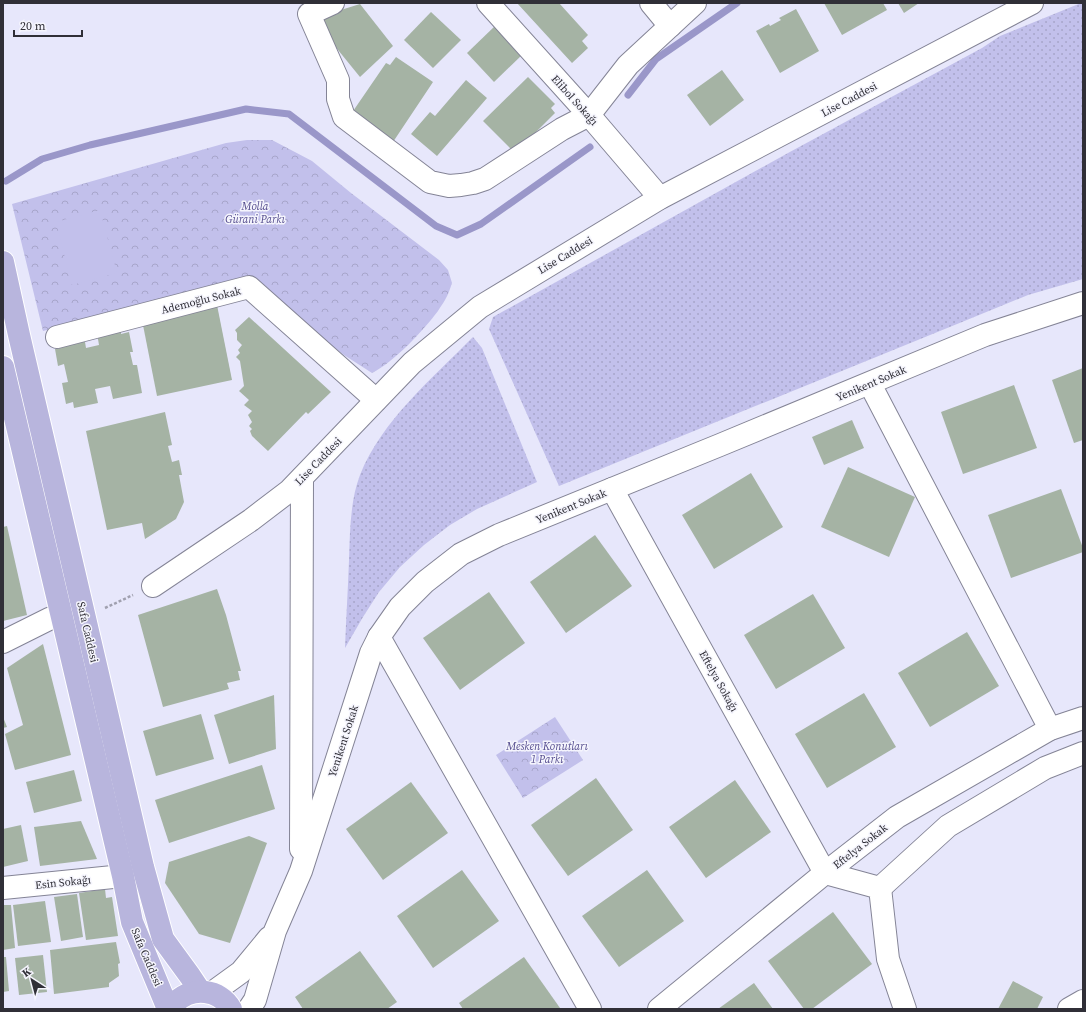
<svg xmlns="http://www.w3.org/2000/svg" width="1086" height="1012" viewBox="0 0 1086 1012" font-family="'Source Serif 4',serif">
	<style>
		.grass { fill: url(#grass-dots) }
		.park { fill: url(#park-crowns) }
		.garden { fill: #c2c0eb }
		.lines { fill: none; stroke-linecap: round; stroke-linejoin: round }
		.stream { stroke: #9a97c9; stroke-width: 7 }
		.building { fill: #a5b3a4 }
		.minor-casing { stroke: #848496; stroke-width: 24 }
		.major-casing { stroke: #fff; stroke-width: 24 }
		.path { stroke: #a0a0af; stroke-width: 2.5; stroke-dasharray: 3 2; stroke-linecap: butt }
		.minor { stroke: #fff; stroke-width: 22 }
		.major { stroke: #b8b5dd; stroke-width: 22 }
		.labels { text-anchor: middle; stroke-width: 3; stroke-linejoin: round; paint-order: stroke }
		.street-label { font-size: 11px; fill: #302f37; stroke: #f5f5fd }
		.park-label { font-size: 11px; font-style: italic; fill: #544c8e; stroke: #f5f5fd }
	</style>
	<defs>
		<pattern id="grass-dots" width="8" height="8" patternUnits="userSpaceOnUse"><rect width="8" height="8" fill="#c2c0eb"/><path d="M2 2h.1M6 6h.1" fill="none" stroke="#a7a5ca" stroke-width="1.8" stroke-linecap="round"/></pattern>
		<pattern id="park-crowns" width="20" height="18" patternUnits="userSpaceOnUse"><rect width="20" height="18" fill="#c2c0eb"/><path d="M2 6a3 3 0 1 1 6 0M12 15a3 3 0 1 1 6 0" fill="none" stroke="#a7a5ca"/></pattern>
	</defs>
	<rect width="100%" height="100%" fill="#e7e7fb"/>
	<g class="grass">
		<polygon points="1081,3 1083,3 1083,279 1028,295 962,322 559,486 489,329 493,317 788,153 982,48 1000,36"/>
		<path d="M473,337L482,348L537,482L477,509L450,525L424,545L400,567L379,592L363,617L345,648C346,619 348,589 349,560C350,532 350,501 360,475C382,420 432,379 473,337Z"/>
	</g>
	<g class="park">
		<path d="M247,140H272L312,161L351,193L439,260L448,270L452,283C450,289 448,295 445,300C443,304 440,307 438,311C423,331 394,362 372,373L344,355L270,299L176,297L43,331L12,204L226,143Z"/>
		<polygon points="555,717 583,760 523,798 496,755"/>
	</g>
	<polygon class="garden" points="100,210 117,273 72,285 56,222"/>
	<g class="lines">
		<g class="stream">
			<polyline points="628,95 656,59 737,3"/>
			<polyline points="6,181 42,159 90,145 246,109 289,114 436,226 457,235 481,224 590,147"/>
		</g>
	</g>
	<g class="building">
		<polygon points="517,3 559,3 588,35 582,41 588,48 572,63"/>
		<polygon points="824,3 883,3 887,10 842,35"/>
		<polygon points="898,3 919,3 904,13"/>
		<polygon points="360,4 393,46 360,77 317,24 328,14"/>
		<polygon points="796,9 819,51 780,73 756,31 769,24 770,26 781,20 779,18"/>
		<polygon points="431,12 461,40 433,68 404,40"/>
		<polygon points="496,25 523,54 494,82 467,53"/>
		<polygon points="396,57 433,82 391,145 349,117 386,63 390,65"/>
		<polygon points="722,70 744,100 710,126 687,95"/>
		<polygon points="528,77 555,104 551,108 555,113 515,153 483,121"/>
		<polygon points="466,80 487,98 437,156 411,134 430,112 435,116"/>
		<polygon points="217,305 232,380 157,396 142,320"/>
		<polygon points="249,317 331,392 308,414 306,412 268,451 252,436 250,431 252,429 249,426 252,422 248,415 252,411 244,405 249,400 239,391 244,386 240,361 236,357 240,353 238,350 242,345 237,340 237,333 235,330"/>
		<polygon points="121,331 121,334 129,332 133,352 130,352 133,365 137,365 142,393 113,399 110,386 95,389 98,403 74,408 73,402 66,404 62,383 68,382 64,364 58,366 55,349 59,348 58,342 84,336 86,348 99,345 97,333"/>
		<polygon points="1083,368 1083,440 1074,443 1052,380"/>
		<polygon points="1014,385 1037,448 963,474 941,412"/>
		<polygon points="165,412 172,445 168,446 172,462 179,460 182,475 179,475 184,502 176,519 145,539 142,523 107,530 86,431"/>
		<polygon points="852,420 864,448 824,465 812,437"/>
		<polygon points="848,467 915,497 889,557 821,527"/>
		<polygon points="751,473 783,527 714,569 682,515"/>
		<polygon points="1061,489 1083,548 1083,552 1011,578 988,515"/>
		<polygon points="7,526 27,615 3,621 3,527"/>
		<polygon points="595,535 632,586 566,633 530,582"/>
		<polygon points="217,589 226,615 241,671 238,671 240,680 227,683 229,689 163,707 138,615"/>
		<polygon points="489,592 525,643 460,690 423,638"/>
		<polygon points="813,594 845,648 776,689 744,635"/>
		<polygon points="967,632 999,686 930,727 898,673"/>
		<polygon points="43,644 71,755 15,770 5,734 23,725 7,668"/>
		<polygon points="864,693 896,747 827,788 795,734"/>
		<polygon points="274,695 276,749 229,764 214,715"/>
		<polygon points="201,714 214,759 156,776 143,731"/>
		<polygon points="3,717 7,727 3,728"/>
		<polygon points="262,765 275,809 169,843 155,800"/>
		<polygon points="74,770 82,801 34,813 26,782"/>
		<polygon points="596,778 633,830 568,876 531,825"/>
		<polygon points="735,780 771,832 706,878 669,827"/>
		<polygon points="411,782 448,833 383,880 346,829"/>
		<polygon points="81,821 97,859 40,866 34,827"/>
		<polygon points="21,825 28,861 3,867 3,829"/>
		<polygon points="249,836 267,843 230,943 199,934 165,883 169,862"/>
		<polygon points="462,870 499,921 433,968 397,916"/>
		<polygon points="647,870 684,921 619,967 582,916"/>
		<polygon points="105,889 106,898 112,897 118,936 86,940 79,893"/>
		<polygon points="77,894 83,937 61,941 54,897"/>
		<polygon points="45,901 51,942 18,946 13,905"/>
		<polygon points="3,905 11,905 15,948 3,950"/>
		<polygon points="833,912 872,964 812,1009 804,1009 768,961"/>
		<polygon points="116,942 120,963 118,964 119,976 109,983 109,987 54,994 50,950"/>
		<polygon points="360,951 397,1002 387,1009 303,1009 295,997"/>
		<polygon points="43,955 47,992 19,995 15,958"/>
		<polygon points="3,957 6,957 9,991 3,992"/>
		<polygon points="524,957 560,1008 463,1009 459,1003"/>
		<polygon points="1013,981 1043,997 1037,1009 998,1009"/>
		<polygon points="754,983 773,1009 718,1009"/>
	</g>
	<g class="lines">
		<g class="minor-casing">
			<g id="minor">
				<polyline points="333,3 309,14 338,80 338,99 344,117 430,182 449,186 461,185 473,183 485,179 562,129 589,115 628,65 695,3"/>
				<polyline points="488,3 589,115 660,198"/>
				<polyline points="651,3 670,26"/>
				<polyline points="57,337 249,287 376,400"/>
				<polyline points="870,384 1050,729"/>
				<polyline points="612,489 825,873 880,888 888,959 905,1009"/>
				<polyline points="153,586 251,520 289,491 412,363 480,307 660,198 1032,3"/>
				<polyline points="379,637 590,1009"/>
				<polyline points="3,642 49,619 62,614"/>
				<polyline points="301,849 302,478"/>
				<polyline points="3,888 123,876"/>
				<polyline points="880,888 948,826 1045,768 1083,753"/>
				<polyline points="212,993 241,972 269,938"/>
				<polyline points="249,1009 255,1000 275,931 301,871 371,653 379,637 400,607 425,582 461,554 499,535 720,445 985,335 1083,303"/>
				<polyline points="659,1009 825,873 897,817 1050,729 1083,718"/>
				<polyline points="1069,1009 1083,1001"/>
			</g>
		</g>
		<g class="major-casing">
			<g id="major">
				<polyline points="3,262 19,335 143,867 163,939 190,976 200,991"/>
				<polyline points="3,367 123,876 132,922 168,1009"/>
				<path d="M170,1009C172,1007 174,1004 176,1002C192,986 220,989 231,1009"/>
			</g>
		</g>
		<polyline class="path" points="105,608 133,595"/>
		<use href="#minor" class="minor"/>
		<use href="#major" class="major"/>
	</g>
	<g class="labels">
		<g class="street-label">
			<text transform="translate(849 99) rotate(-28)" y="4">Lise Caddesi</text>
			<text transform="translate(575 100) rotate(48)" y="4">Elibol Sokağı</text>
			<text transform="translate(565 255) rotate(-31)" y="4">Lise Caddesi</text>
			<text transform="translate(201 300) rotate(-14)" y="4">Ademoğlu Sokak</text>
			<text transform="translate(871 383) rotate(-23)" y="4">Yenikent Sokak</text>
			<text transform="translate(318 461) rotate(-46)" y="4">Lise Caddesi</text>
			<text transform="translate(571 506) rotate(-22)" y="4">Yenikent Sokak</text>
			<text transform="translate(88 632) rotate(77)" y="4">Safa Caddesi</text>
			<text transform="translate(719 681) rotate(61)" y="4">Eftelya Sokağı</text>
			<text transform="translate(343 741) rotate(-72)" y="4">Yenikent Sokak</text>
			<text transform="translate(860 846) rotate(-38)" y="4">Eftelya Sokak</text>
			<text transform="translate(63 882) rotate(-6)" y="4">Esin Sokağı</text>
			<text transform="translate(147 957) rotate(67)" y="4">Safa Caddesi</text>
		</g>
		<g class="park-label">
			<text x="255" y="210">Molla<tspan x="255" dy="13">Gürani Parkı</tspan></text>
			<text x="547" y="750">Mesken Konutları<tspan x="547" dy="13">1 Parkı</tspan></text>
		</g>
	</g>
	<rect width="1086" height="1012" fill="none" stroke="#302f37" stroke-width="8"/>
	<g transform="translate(32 980) rotate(324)" stroke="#f5f5fd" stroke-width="3" paint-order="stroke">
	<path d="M0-3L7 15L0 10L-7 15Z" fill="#302f37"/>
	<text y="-6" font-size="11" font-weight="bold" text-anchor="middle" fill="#302f37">K</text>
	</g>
	<path d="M14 30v6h68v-6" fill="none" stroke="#302f37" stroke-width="2"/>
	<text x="20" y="30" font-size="12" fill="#302f37" stroke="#f5f5fd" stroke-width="3" paint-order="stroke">20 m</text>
</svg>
